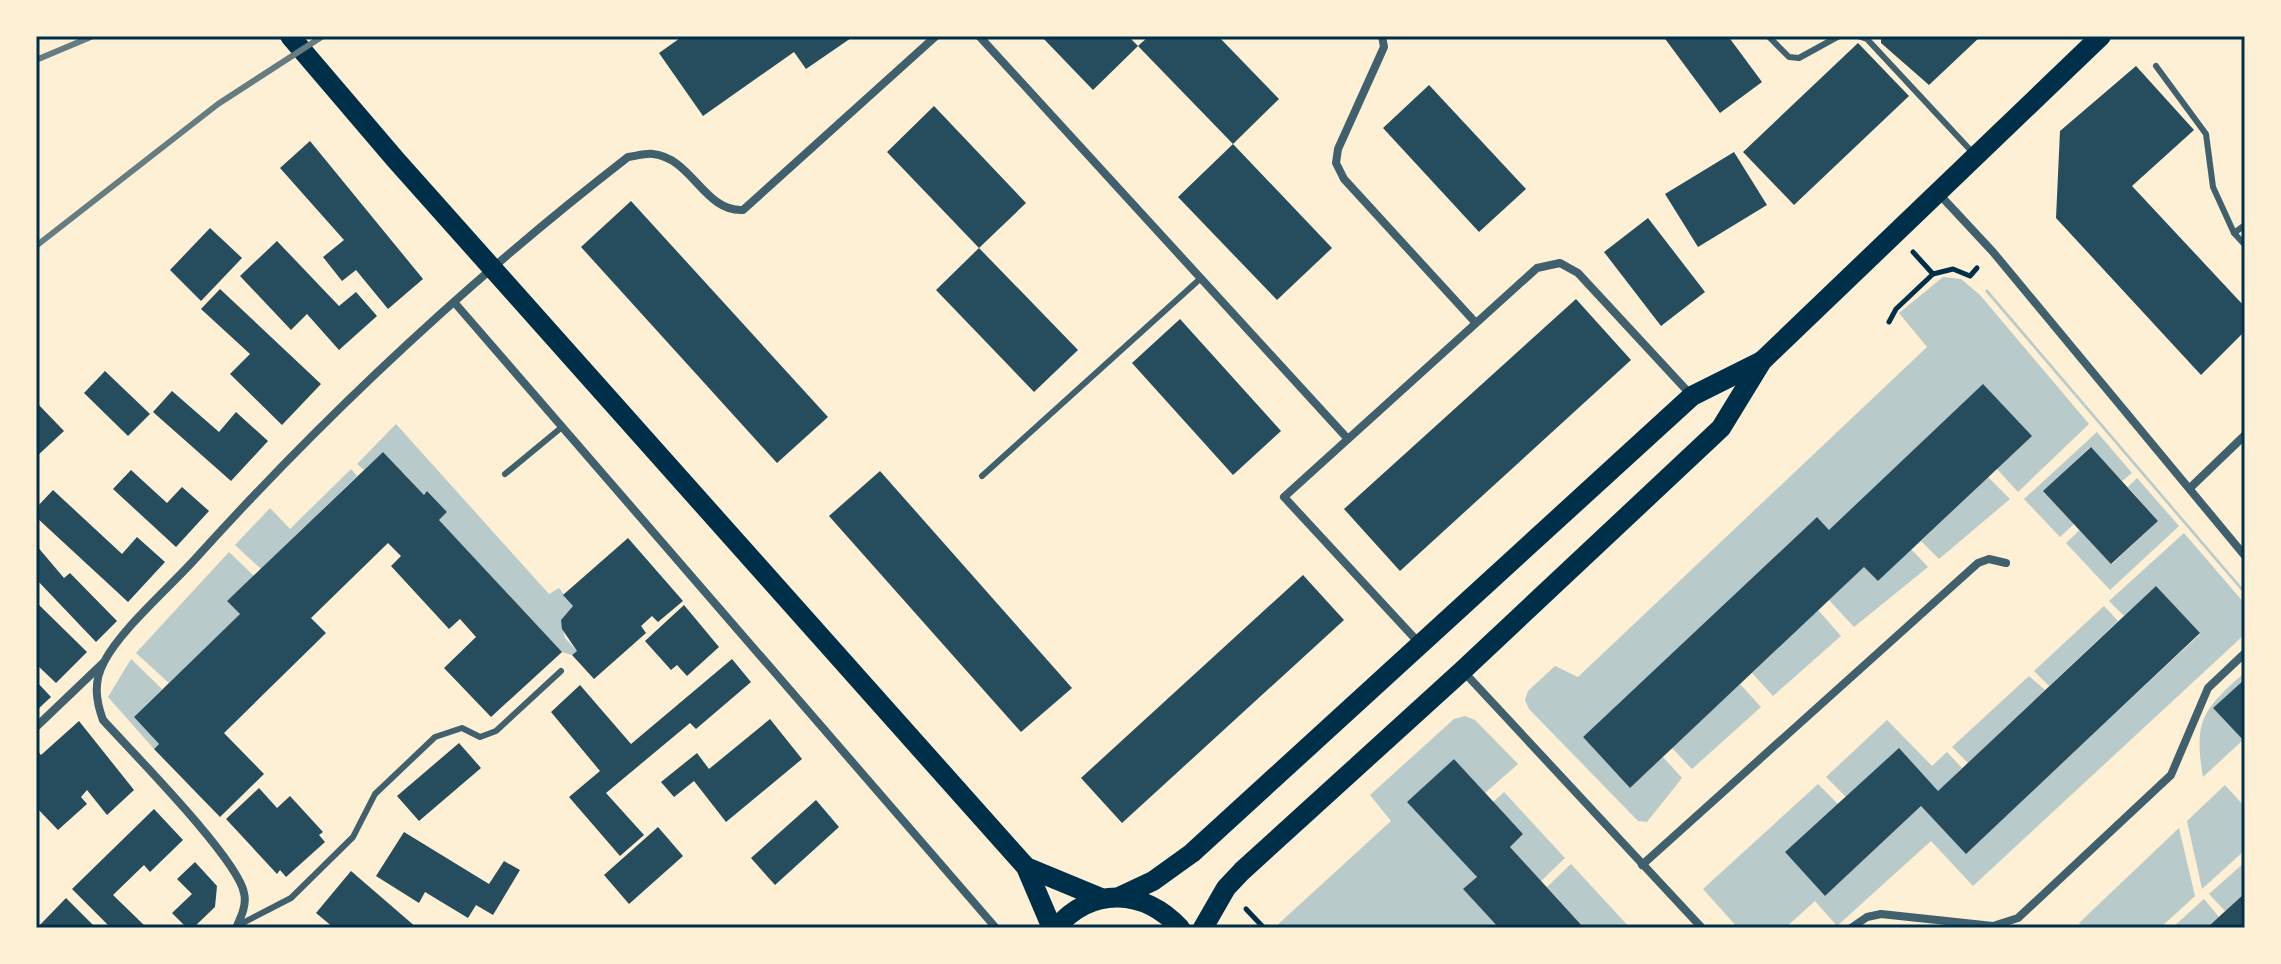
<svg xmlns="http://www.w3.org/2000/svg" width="2281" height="964" viewBox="0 0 2281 964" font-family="'Noto Sans',sans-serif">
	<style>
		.green { fill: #b9caca }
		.building { fill: #264d5e }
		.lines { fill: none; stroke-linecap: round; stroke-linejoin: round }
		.path { stroke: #003049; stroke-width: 5 }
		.service { stroke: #3f606c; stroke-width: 6 }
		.minor { stroke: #3f606c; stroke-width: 8 }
		.primary { stroke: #003049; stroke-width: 20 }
		.rail { stroke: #657d81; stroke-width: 6 }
		.neatline { fill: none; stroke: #003049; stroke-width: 3 }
	</style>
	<rect width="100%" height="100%" fill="#fdf0d5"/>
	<g class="green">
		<polygon points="1943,277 1961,279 1980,295 2089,424 2018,492 1997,469 1829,530 1817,517 1583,737 1630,788 1663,757 1682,778 1647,822 1638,821 1529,709 1525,700 1528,691 1555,666 1578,677 1927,347 1899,313"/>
		<polygon points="1987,289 2245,591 2245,595 1985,291"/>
		<polygon points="396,424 549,594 559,588 573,606 561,620 565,638 577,651 572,655 562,652 439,520 447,512 428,492 424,495 383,452 364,470 357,464"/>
		<polygon points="2097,432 2132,473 2122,481 2090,447 2044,491 2074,524 2060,537 2024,499"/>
		<polygon points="351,469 357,476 261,569 235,545 270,508 290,529"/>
		<polygon points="1988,477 2010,499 1939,559 1921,541"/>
		<polygon points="2137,478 2179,526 2110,590 2066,543 2080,530 2112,564 2158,521 2128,487"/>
		<polygon points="2184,533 2245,604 2245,634 1973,886 1931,841 1837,926 1815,901 1785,928 1738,928 1703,889 1818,784 1838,804 1785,852 1825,896 1921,806 1966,853 2200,634 2156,586 2124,616 2109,601"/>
		<polygon points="1911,549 1928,567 1854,627 1829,600 1864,567 1878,581"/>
		<polygon points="229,552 254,576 227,601 240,614 169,683 136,653"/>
		<polygon points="2104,606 2118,621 2049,686 2034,671"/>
		<polygon points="1818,610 1841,636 1773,696 1752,673"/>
		<polygon points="131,659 162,689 134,717 159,744 154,749 108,697"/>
		<path d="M2245,672V679L2213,708L2243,740L2203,777C2193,719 2204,709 2245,672Z"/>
		<polygon points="2029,676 2045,690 1968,763 1952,747"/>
		<polygon points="1740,684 1761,707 1692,769 1672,748"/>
		<polygon points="1465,716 1475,720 1518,764 1485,793 1454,759 1408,802 1477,877 1464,890 1499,928 1274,928 1391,821 1370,795 1454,719"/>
		<polygon points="1887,720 1932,766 1947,752 1962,768 1938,791 1846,797 1826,777"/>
		<polygon points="2225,785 2245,807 2245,850 2202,889 2187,821"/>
		<polygon points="1504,792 1565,858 1541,881 1510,847 1523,834 1493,802"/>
		<polygon points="2179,828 2195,896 2160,928 2084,928 2079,923"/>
		<polygon points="2245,862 2245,893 2225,911 2209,894"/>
		<polygon points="1571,864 1630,928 1584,928 1547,887"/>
		<polygon points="2204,899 2219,917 2207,928 2172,928"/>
	</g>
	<g class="building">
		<polygon points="683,36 854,36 806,69 794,52 703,116 659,53"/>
		<polygon points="1041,36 1128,36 1138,46 1093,90"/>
		<polygon points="1149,36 1218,36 1279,99 1233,144 1138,46"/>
		<polygon points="1663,36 1728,36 1762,82 1720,113"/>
		<polygon points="1881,36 1981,36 1929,85 1881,43"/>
		<polygon points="1858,43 1909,96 1794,205 1743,152"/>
		<polygon points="2136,66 2194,130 2132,186 2245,307 2245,331 2201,375 2056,218 2060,131"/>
		<polygon points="1429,85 1526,189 1479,232 1383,128"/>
		<polygon points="934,106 1026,203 979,248 1078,350 1034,392 936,290 979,248 887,152"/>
		<polygon points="310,141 423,279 388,309 356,270 342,281 323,257 344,240 280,168"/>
		<polygon points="1233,144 1332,248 1277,300 1178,197"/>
		<polygon points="1734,152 1767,205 1698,247 1665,194"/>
		<polygon points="631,201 828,417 777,463 581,247"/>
		<polygon points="1648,218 1705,292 1661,326 1604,252"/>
		<polygon points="210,228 242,258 201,301 170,270"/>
		<polygon points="277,241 339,306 356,292 377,316 339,350 307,314 291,330 240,276"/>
		<polygon points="220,289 321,384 282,425 230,374 250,354 201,309"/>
		<polygon points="1576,299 1631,360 1400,571 1344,509"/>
		<polygon points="1180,319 1281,431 1233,475 1132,363"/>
		<polygon points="105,371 150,414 128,436 84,393"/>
		<polygon points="1983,384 2032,436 1878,581 1864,567 1630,788 1583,737 1817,517 1829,530"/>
		<polygon points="172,391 219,432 236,412 268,441 231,481 153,412"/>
		<polygon points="36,402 64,431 36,457"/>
		<polygon points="2091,447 2158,521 2111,564 2043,491"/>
		<polygon points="383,452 424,495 427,491 447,512 439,520 562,652 491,717 444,668 476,637 460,619 449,629 391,566 401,556 388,543 311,618 326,633 224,733 264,774 220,817 154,749 159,744 134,717 240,614 227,601"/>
		<polygon points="131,470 167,503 182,487 209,511 176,547 113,489"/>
		<polygon points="880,471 1072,688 1021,732 829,516"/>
		<polygon points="53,490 122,554 137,537 165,562 128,602 36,517 36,508"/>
		<polygon points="628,538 683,601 658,622 652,616 641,626 646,633 594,679 572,655 577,651 562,629 561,620 573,606 563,595"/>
		<polygon points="36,545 64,578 70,573 117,621 96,642 36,579"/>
		<polygon points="1303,575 1344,620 1122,823 1081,778"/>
		<polygon points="2156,586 2200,633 1966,854 1921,806 1825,896 1785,852 1899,748 1938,791"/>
		<polygon points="36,602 87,652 56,683 36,664"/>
		<polygon points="684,605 719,647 687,676 677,665 671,670 645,641"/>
		<polygon points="732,659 751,682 696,729 690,723 606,793 644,835 620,856 569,797 600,771 551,712 580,685 631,744"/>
		<polygon points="2245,679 2245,742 2213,708"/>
		<polygon points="36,681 51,697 36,711"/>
		<polygon points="770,719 802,759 726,822 694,781 674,797 661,782 697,753 709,769"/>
		<polygon points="79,721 134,790 107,815 87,790 81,797 87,804 58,830 36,807 36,749 41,755"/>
		<polygon points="459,743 481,768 419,821 397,796"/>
		<polygon points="1454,759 1523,834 1510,847 1584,928 1499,928 1463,889 1477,877 1407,802"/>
		<polygon points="259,788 277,808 290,796 323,832 319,835 325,842 286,877 280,870 277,874 226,819"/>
		<polygon points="816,800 839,827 775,885 751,858"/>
		<polygon points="154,809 183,840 150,872 144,865 113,895 147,928 111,928 72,889"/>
		<polygon points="658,827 683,856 629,904 604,875"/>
		<polygon points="404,832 489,884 504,861 520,870 493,915 476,905 468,918 425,892 419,903 376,876"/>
		<polygon points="195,862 217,886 215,907 193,928 187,928 172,913 192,894 177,879"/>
		<polygon points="351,871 417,928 334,928 316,913"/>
		<polygon points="2245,893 2245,928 2207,928 2222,914"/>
		<polygon points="66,898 96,928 37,928"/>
	</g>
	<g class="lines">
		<g class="path">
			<polyline points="1933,274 1953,269 1970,276 1977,268"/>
			<polyline points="1889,322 1896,309 1933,274 1913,252"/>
			<polyline points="1246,909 1264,928"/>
		</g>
		<g class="service">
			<polyline points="1768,36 1789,57 1799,58 1839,36"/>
			<polyline points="1858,36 1867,39 1974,154"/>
			<polyline points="2156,66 2206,134 2213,187 2234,233 2245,245"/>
			<polyline points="2234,233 2245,225"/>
			<polyline points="505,474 562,427"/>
			<polyline points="982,476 1201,278"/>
			<polyline points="237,926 291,898 353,837 375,794 435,737 462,728 480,737 496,731 561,671"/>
		</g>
		<g class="minor">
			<polyline points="979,36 1347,438"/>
			<polyline points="1382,36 1384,47 1338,149 1336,163 1344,179 1475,322"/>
			<polyline points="1939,194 1993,252 2245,556"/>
			<polyline points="454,302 996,928"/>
			<polyline points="2190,488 2245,435"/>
			<polyline points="1420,644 1284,497 1537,268 1560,263 1578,273 1692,396"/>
			<polyline points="1463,671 1702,928"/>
			<polyline points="36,727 102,664"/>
			<polyline points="1642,865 1978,563 1989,559 2006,563"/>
			<path d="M236,928C241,917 247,905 244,893C238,859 132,752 103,720C96,701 93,682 104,662C121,629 170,587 196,558C328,412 472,278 628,157C636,156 646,153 653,154C692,158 704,212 743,210L936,36"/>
			<polyline points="1851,928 1867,917 1881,914 1993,926 2018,918 2171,775 2208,688 2245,653"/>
		</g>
		<g class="primary">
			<polyline points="290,36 395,159 1026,867 1052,928"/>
			<polyline points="1026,867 1101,898"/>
			<polyline points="1121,896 1153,881 1192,853 1692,396 1762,361"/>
			<path d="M1056,928C1092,886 1144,889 1180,928"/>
			<polyline points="1203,928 1226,888 1242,871 1462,671 1721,428 1762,361 2101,36"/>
		</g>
		<g class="rail">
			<polyline points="36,60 93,36"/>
			<polyline points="36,246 218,104 323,36"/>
		</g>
	</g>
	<rect width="2281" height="964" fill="none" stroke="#fdf0d5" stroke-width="76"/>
	<rect x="38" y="38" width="2205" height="888" class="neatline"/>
</svg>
